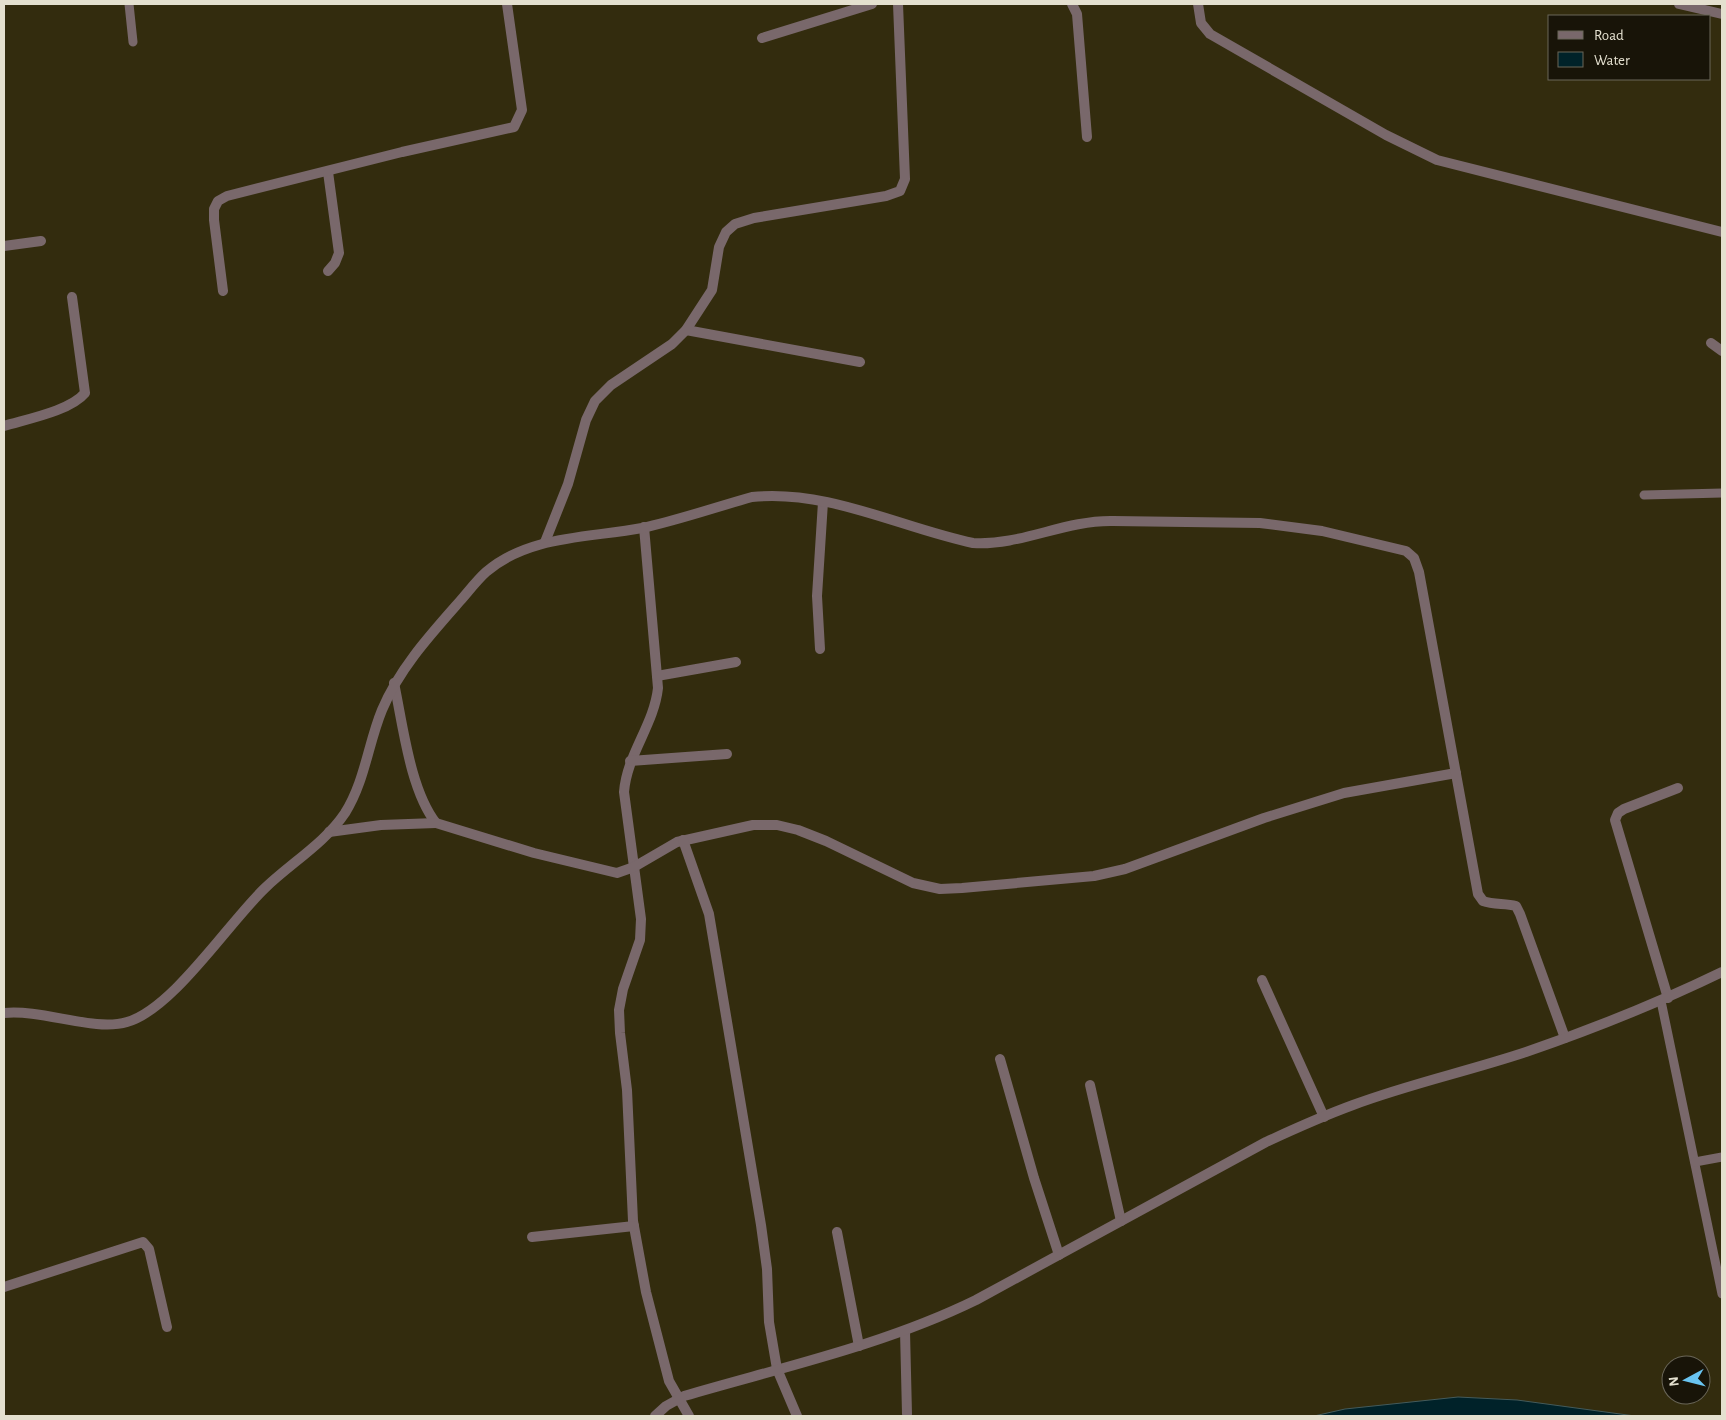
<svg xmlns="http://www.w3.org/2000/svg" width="1726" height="1420" viewBox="0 0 1726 1420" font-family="'Alegreya Sans',sans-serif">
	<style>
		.water { fill: #002229; stroke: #445b5b }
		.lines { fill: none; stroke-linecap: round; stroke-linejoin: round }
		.lane { stroke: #79686b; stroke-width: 9 }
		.street { stroke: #79686b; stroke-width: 10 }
	</style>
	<rect width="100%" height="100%" fill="#332c0e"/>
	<polygon class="water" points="1458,1397 1517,1400 1635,1416 1314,1416 1345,1409"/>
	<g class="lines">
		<g class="lane">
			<polyline points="129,4 133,42"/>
			<polyline points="1644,495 1722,493"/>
			<polyline points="1661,1001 1722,1294"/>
			<polyline points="1695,1162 1722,1157"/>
		</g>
		<g class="street">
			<polyline points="1072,4 1077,14 1087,137"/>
			<polyline points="1198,4 1201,23 1210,34 1386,135 1437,160 1722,232"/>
			<polyline points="1679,4 1722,14"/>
			<polyline points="762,38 872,4"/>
			<polyline points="4,246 41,241"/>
			<polyline points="328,271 335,263 339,253 328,172"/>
			<polyline points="223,291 214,220 214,209 218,201 227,196 402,152 514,127 522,110 507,4"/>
			<polyline points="686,330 860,362"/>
			<polyline points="1711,343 1722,351"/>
			<path d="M4,426C27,419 70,411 85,393L72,297"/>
			<path d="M644,527L658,688C654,725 627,754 624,792L641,919L640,940L623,989L619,1010L620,1033L627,1090L633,1221L646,1292L669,1381L689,1416"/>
			<polyline points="545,542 568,484 586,420 595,401 611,385 672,344 686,330 712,290 719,247 726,232 735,224 754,218 886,196 900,191 905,179 898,4"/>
			<polyline points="820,649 817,596 823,502"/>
			<polyline points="657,676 736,662"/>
			<path d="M394,683C403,725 410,790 436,823L534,853L617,873L634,867L677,842L753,825H777L798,830L826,841L913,883L940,889L962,888L1094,876L1125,869L1264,818L1344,793L1456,773"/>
			<polyline points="630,761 727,754"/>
			<polyline points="329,832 381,825 436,823"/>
			<polyline points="683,840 709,914 761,1225 767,1269 769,1322 777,1369 797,1416"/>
			<polyline points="1262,980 1324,1117"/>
			<polyline points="1668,998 1615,820 1618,813 1624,809 1678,788"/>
			<path d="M4,1013C43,1009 94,1032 127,1022C173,1009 229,922 265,888C291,863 325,843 345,813C365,781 368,744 382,710C399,669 430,635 460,601C468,592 477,580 486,572C529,535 590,538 642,528C679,520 716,507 752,497C828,489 901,528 973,543C1021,546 1064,520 1113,521L1260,523L1322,531L1406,551L1414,558L1419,572L1478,894L1483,901C1494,905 1505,903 1516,906L1520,914L1565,1038"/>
			<polyline points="1000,1059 1034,1178 1059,1255"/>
			<polyline points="1090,1085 1121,1221"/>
			<polyline points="837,1232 859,1346"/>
			<polyline points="532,1237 634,1226"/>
			<polyline points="4,1287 143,1242 149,1249 167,1327"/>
			<polyline points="905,1331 907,1414"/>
			<path d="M655,1416L666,1406L684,1396C783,1367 884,1345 976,1300L1266,1142C1294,1129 1323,1116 1353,1105C1409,1084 1469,1071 1526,1052C1593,1029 1658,1003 1722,972"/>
		</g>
	</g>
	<rect width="1726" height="1420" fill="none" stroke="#e4e0cf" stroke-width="10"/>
	<rect x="1548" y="15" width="162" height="65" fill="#181408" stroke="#6a6658"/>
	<rect x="1558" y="31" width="25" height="8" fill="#79686b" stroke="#6a6658"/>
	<text x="1594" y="40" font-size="15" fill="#e4e0cf">Road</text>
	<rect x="1558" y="52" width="25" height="15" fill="#002229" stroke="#6a6658"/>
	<text x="1594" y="65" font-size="15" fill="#e4e0cf">Water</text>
	<g transform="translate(1686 1380) rotate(263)"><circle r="24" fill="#181408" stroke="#6a6658"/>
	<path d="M0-4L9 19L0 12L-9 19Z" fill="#69c4f1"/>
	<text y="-8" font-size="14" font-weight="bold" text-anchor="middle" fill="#e4e0cf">N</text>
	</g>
</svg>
